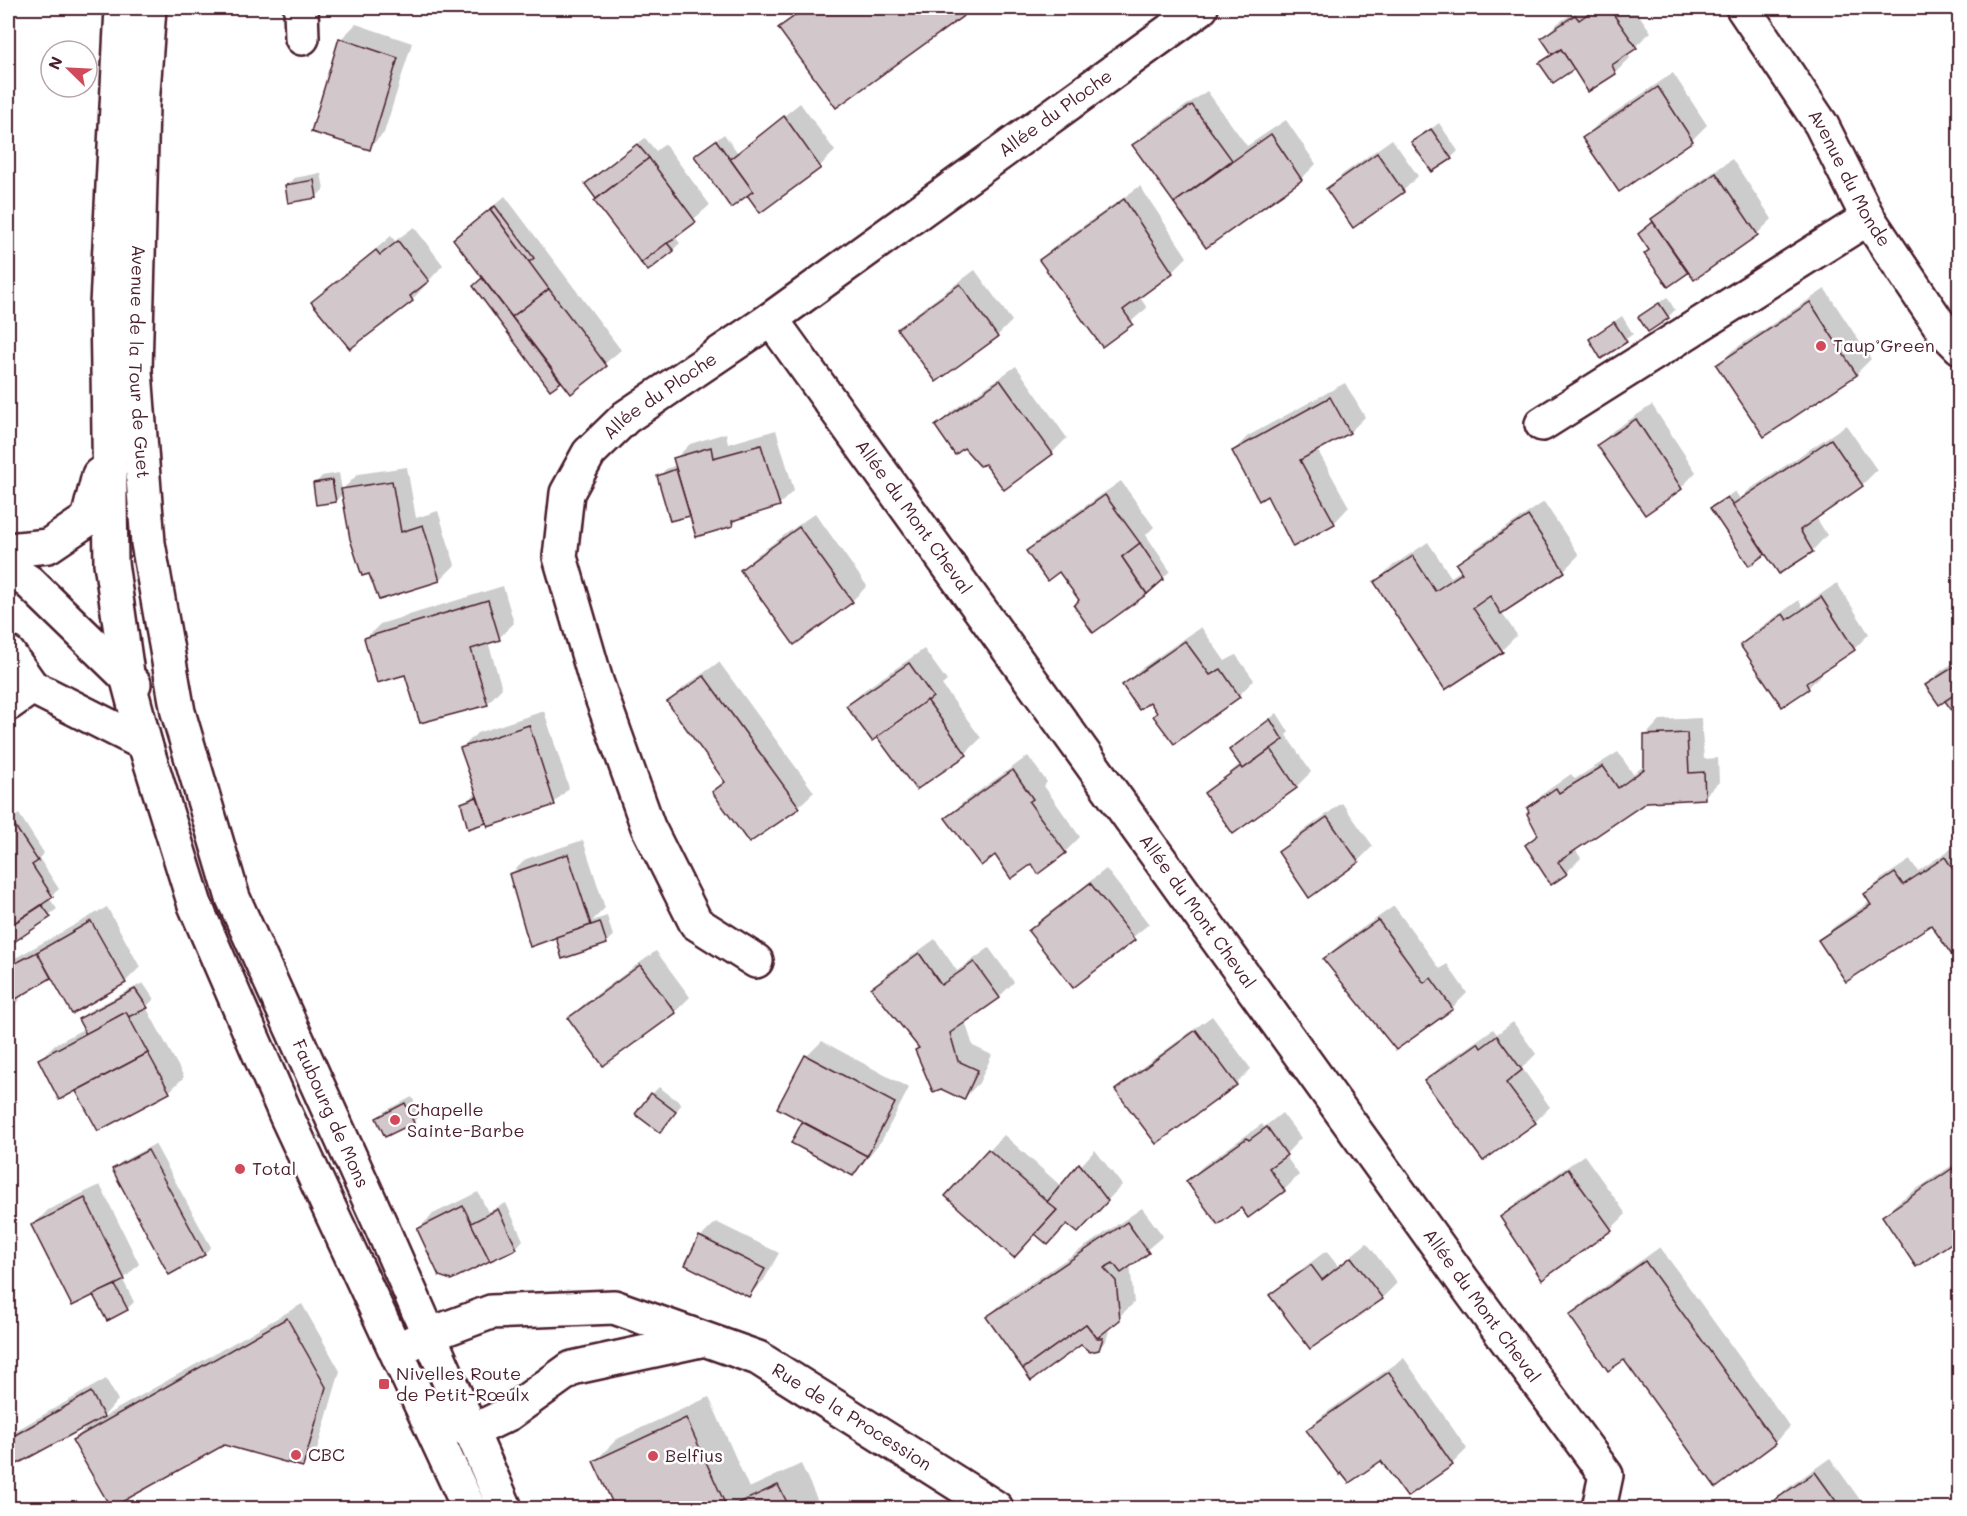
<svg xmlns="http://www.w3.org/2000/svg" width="1967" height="1516" viewBox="0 0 1967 1516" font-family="Mali,sans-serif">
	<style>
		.shadow { fill: #0003 }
		.building { fill: #d2c7cb; stroke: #4a1f2b; stroke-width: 1.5 }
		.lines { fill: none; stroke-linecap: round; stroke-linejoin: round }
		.minor-casing { stroke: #4a1f2b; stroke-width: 38 }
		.major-casing { stroke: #4a1f2b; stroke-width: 38 }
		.minor { stroke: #fff; stroke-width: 33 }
		.major { stroke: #fff; stroke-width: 33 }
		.poi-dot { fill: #d1495b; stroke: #fff; stroke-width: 2 }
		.labels { text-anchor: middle; stroke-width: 5; stroke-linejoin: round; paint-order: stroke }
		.street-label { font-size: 18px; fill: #4a1f2b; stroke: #fff }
		.poi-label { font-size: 18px; fill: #4a1f2b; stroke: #fff; text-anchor: start }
	</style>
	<rect width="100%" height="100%" fill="#fff"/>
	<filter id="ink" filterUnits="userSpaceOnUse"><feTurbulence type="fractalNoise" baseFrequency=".0167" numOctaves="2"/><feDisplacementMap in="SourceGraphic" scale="12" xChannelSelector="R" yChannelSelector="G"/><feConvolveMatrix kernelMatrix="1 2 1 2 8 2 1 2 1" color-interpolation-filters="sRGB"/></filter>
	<g filter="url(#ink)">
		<g class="shadow">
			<polygon points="8,8 16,9 8,18"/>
			<polygon points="802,8 970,8 965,13 780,28"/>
			<polygon points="1581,8 1634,8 1651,32 1628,53 1630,58 1615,73 1541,63 1553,53 1543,38 1558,23"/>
			<polygon points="356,24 412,43 384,133 369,148 341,39"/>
			<polygon points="1673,73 1707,125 1692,140 1619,189 1584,138 1599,123"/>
			<polygon points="1207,91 1247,146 1286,120 1316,164 1301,179 1206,246 1134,146 1149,131"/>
			<polygon points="800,103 835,151 820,166 760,211 747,193 695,156 724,134 738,153"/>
			<polygon points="1439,123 1458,151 1451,158 1413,142"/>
			<polygon points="645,138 656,151 665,144 710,205 674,236 680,243 673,250 598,199 587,184"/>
			<polygon points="1392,139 1418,176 1403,191 1353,226 1328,189 1343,174"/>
			<polygon points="1732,159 1772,219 1757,234 1689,271 1669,285 1647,227 1668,204"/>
			<polygon points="321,173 324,189 316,197 287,185 294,178"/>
			<polygon points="1140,186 1187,257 1172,272 1139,296 1147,308 1103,345 1041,260 1056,245"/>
			<polygon points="505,196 621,350 571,392 561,379 551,388 475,286 484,278 455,239"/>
			<polygon points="414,227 443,265 412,300 313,303 391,236 395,241"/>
			<polygon points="975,270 1012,321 997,336 899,330 914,315"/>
			<polygon points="1825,289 1871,359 1856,374 1765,435 1718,365 1733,350"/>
			<polygon points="1667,297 1675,310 1668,317 1640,317"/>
			<polygon points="1622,316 1633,334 1602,356 1590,339"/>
			<polygon points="1016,366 1067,438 1052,453 985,462 937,426 952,411"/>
			<polygon points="1345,383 1365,417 1350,432 1317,449 1349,507 1334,523 1233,451 1248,436"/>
			<polygon points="1652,405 1696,472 1681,488 1646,513 1599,445 1614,430"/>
			<polygon points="1846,425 1877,470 1862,485 1816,517 1827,535 1812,551 1779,572 1765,552 1749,564 1712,508 1735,491 1740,499 1749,490"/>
			<polygon points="776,430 794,490 779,505 740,517 732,525 691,512 659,476 666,469 677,465 675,459 690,444 726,433 728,444"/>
			<polygon points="407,467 416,518 438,511 455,565 440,580 343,493 336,501 315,484 322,476 339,473 342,490 358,474"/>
			<polygon points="1121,481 1154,527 1146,535 1170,571 1163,578 1081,600 1059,570 1028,551 1043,536"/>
			<polygon points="1544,502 1579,555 1564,570 1501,612 1517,635 1502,650 1446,688 1376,582 1391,567 1428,542 1451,577 1462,570 1458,565 1473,550"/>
			<polygon points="815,513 867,586 852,601 742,570 757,555"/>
			<polygon points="1837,583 1869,634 1854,649 1822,670 1823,673 1808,688 1742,645 1757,630 1799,600 1802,607"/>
			<polygon points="503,586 514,623 499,638 488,642 502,688 487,704 406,673 365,639 380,624"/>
			<polygon points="1201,627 1225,661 1236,655 1254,680 1239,695 1174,742 1150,700 1124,685 1139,670"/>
			<polygon points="924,649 947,681 942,685 981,738 966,753 878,735 848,706 863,691"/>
			<polygon points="1960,659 1960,720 1946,699 1927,685 1942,670"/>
			<polygon points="719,662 814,792 799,806 714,792 726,781 669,702 684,687"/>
			<polygon points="544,711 569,788 554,803 485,822 462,804 477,793 462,748 477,733"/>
			<polygon points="1277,713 1289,732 1286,735 1311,772 1296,787 1206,793 1241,763 1231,750"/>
			<polygon points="1701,718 1704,759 1718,758 1719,782 1704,797 1647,800 1575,849 1581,858 1566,873 1527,845 1539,833 1529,808 1544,793 1571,774 1575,779 1618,752 1633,774 1645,765 1645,736 1660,720"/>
			<polygon points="1028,756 1047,782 1044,786 1080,837 1065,852 1033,862 995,853 947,818 962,803"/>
			<polygon points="1342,803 1373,846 1358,861 1280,852 1295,837"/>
			<polygon points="19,814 44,853 39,858 59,889 49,898 57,909 12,942 8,937 8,822"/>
			<polygon points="583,840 605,908 592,921 607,916 613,936 606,943 558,938 511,874 526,859"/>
			<polygon points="1960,843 1960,964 1932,923 1820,941 1835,926 1871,901 1866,894 1881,879 1910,860 1918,871"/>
			<polygon points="1106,869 1149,924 1073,986 1030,931 1045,916"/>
			<polygon points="1394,906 1440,969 1447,964 1467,993 1452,1008 1325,959 1340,944"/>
			<polygon points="107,907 140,967 125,982 52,976 17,996 20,1000 8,1012 8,962"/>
			<polygon points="935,939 957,971 989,948 1014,982 999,997 965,1021 973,1046 992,1055 979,1083 964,1098 927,1072 925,1073 917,1050 920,1047 873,988 888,973"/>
			<polygon points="656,951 690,997 675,1012 570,1018 585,1003"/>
			<polygon points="143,983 154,999 146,1007 184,1077 169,1092 39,1060 54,1045 85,1028 80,1019 87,1012"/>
			<polygon points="1212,1016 1251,1069 1236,1084 1117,1090 1132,1075"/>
			<polygon points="1513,1022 1536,1054 1522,1068 1550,1107 1535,1122 1426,1081 1441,1066 1493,1029 1497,1034"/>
			<polygon points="822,1041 909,1088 882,1140 853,1175 803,1123 807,1056"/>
			<polygon points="659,1087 682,1104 660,1131 652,1094"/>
			<polygon points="412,1097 421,1114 414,1121 386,1135 378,1118 385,1111"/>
			<polygon points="1282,1113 1301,1138 1285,1155 1299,1175 1284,1190 1241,1206 1188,1181 1203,1166 1262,1124 1264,1127"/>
			<polygon points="1004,1135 1062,1187 1095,1150 1122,1185 1093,1216 1036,1233 947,1196"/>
			<polygon points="155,1144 211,1247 204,1254 114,1169 121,1162"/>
			<polygon points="1584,1155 1626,1214 1611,1229 1502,1217 1517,1202"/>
			<polygon points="1960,1160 1960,1234 1884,1216 1899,1201"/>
			<polygon points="100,1185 139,1264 123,1280 134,1302 127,1309 94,1294 33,1225 48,1210"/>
			<polygon points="478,1192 488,1212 506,1203 523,1240 516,1248 418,1229 433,1214"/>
			<polygon points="1142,1208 1163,1236 1130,1264 1134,1303 1103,1331 1109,1331 1106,1341 1098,1349 988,1317 1003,1302"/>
			<polygon points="716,1222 779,1253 764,1280 749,1295 687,1265 701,1237"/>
			<polygon points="1367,1243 1397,1283 1382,1298 1321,1342 1271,1296 1286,1281 1326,1251 1338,1266"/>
			<polygon points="1660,1247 1790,1427 1775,1442 1717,1486 1625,1358 1571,1315 1586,1300"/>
			<polygon points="302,1304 340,1371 317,1450 302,1465 224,1443 74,1440 91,1422 8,1468 8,1435 106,1379 118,1400 103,1417"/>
			<polygon points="1404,1358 1467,1449 1452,1464 1381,1459 1308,1430 1323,1415"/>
			<polygon points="709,1397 749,1488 801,1464 821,1508 617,1508 595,1461 617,1439"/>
			<polygon points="1830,1458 1866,1508 1778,1508 1774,1502 1789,1487"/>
		</g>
		<g class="building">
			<polygon points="411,8 451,8 451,11"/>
			<polygon points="806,8 961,8 966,14 836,108 778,28"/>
			<polygon points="1596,8 1609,8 1637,48 1612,65 1616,74 1588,92 1561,49 1552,54 1541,38 1575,15 1579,20"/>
			<polygon points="339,38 398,58 370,150 311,132"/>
			<polygon points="1561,49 1574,69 1553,83 1539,63"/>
			<polygon points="1658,87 1693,141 1619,192 1582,138"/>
			<polygon points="1192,105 1232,160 1174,203 1132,145"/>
			<polygon points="784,116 821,168 760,213 747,195 753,191 730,159"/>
			<polygon points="1431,129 1452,159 1432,172 1411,142"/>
			<polygon points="1271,134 1302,180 1206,248 1174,203"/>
			<polygon points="716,140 753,191 731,208 694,156"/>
			<polygon points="637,144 649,158 596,199 585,184"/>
			<polygon points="1377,153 1404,192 1353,228 1326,189"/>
			<polygon points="649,158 696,222 641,263 594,201"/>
			<polygon points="1716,173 1758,235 1694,280 1651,219"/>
			<polygon points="314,180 317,198 288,203 285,185"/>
			<polygon points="1124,199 1173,273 1123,310 1133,324 1102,347 1039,260"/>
			<polygon points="495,206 534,258 529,262 490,209"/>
			<polygon points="490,209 549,289 512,317 453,239"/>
			<polygon points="1653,222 1688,273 1668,287 1644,254 1649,250 1638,234"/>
			<polygon points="398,241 429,281 410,296 413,301 350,349 311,302 376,250 380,255"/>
			<polygon points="667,243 674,251 648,271 641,263"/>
			<polygon points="482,278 561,382 550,390 473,286"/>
			<polygon points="960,284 998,337 936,382 897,329"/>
			<polygon points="549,289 607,366 571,394 512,317"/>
			<polygon points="1810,302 1857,375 1764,437 1716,365"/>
			<polygon points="1659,303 1669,318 1648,332 1638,317"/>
			<polygon points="1614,322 1627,342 1601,359 1589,339"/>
			<polygon points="1000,380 1053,454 1004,490 985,464 980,466 964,448 955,455 935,426"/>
			<polygon points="1330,397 1350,433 1300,460 1335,524 1293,547 1267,496 1259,501 1232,451"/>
			<polygon points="1636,419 1682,489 1645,515 1597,445"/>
			<polygon points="1831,439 1863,486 1800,530 1813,552 1779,574 1732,505"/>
			<polygon points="761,445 780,506 732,521 733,526 696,537 673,458 711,447 713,458"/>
			<polygon points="676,469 690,516 670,521 657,476"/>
			<polygon points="332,480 336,502 316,505 313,483"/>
			<polygon points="392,481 401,532 423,525 440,581 379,600 369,574 362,576 350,539 341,489"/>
			<polygon points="1105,495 1140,543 1122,557 1147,594 1093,633 1074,606 1079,600 1059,572 1047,581 1026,551"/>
			<polygon points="1727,497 1765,554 1749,566 1710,508"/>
			<polygon points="1528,516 1565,572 1501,614 1490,596 1473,608 1503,652 1445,690 1374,582 1413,556 1435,591 1462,573 1456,564"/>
			<polygon points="799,527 853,602 794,645 740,570"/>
			<polygon points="1140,543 1164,579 1147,594 1122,557"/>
			<polygon points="1821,597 1855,650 1806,683 1809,689 1782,707 1740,645 1783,614 1787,620"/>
			<polygon points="488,600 500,640 471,649 488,705 420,723 405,675 377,683 364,638"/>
			<polygon points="1185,641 1210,675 1221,669 1240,697 1174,744 1153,716 1157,713 1150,702 1139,710 1122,685"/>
			<polygon points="909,663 933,697 872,741 846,706"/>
			<polygon points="1960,663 1960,691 1939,705 1925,685"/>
			<polygon points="704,676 800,808 749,843 712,792 725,782 667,702"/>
			<polygon points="1960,691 1960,722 1945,701"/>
			<polygon points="927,700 967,755 916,790 877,737"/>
			<polygon points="1270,719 1283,740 1243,769 1229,750"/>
			<polygon points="529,725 555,805 488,827 460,748"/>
			<polygon points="1687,733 1689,773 1704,772 1705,799 1647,802 1558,862 1567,874 1551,885 1525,845 1538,835 1527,814 1529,812 1527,808 1556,788 1559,793 1603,766 1618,788 1644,769 1644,735"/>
			<polygon points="1271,749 1297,788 1233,834 1204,793 1241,766 1243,769"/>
			<polygon points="1013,770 1033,799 1029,802 1066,853 1038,874 1032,864 1011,879 995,855 981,866 945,818"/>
			<polygon points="477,797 486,823 468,829 461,803"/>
			<polygon points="1327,817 1359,862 1309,898 1278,852"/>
			<polygon points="11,820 38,861 32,865 53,897 8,927 8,823"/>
			<polygon points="568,854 591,925 530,947 509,874"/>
			<polygon points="1945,857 1960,880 1960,967 1931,925 1846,982 1818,940 1871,905 1864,894 1895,873 1903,885"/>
			<polygon points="1090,883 1135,940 1073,988 1028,931"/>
			<polygon points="42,905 51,917 11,944 8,939 8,927"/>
			<polygon points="1378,920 1424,983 1431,978 1453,1009 1396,1050 1323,959"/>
			<polygon points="91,921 126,983 72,1014 37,952"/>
			<polygon points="600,922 607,944 562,959 556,937"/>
			<polygon points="37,952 51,978 8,1004 8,967"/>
			<polygon points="919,953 941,985 974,962 1000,998 950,1033 958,1061 978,1070 964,1100 941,1089 933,1092 915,1050 919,1048 871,988"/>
			<polygon points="640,965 676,1013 603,1066 568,1018"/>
			<polygon points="135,989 148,1008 128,1017 126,1012 86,1034 78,1019"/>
			<polygon points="126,1012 148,1053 59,1100 38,1059"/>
			<polygon points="1196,1030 1237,1085 1156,1144 1115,1090"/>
			<polygon points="1497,1036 1522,1070 1506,1083 1536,1123 1483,1161 1424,1081 1478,1043 1481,1048"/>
			<polygon points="148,1053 170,1093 98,1131 76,1091"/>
			<polygon points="805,1055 895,1103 867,1156 777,1108"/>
			<polygon points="651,1093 676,1112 660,1133 635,1114"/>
			<polygon points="405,1103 414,1123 385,1137 376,1118"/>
			<polygon points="802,1122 867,1156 853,1176 791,1143"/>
			<polygon points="1267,1127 1287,1155 1269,1168 1285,1191 1248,1218 1241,1208 1218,1225 1186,1181 1247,1138 1249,1140"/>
			<polygon points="988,1149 1057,1210 1014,1258 945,1196"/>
			<polygon points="148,1150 205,1255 169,1275 112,1169"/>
			<polygon points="1079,1163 1108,1201 1078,1233 1067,1224 1048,1245 1035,1234 1057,1210 1047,1202"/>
			<polygon points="1953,1168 1960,1179 1960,1237 1916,1267 1882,1216"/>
			<polygon points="1568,1169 1612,1230 1542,1280 1500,1217"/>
			<polygon points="85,1198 125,1280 72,1306 31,1225"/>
			<polygon points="463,1206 490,1261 451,1280 439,1276 417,1229"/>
			<polygon points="498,1209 517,1249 490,1261 471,1223"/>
			<polygon points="1127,1222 1149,1253 1121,1273 1113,1263 1104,1268 1116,1281 1120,1320 1097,1338 1086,1324 1023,1369 986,1317"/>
			<polygon points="699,1236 765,1269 749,1297 685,1265"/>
			<polygon points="1351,1257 1383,1299 1310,1349 1269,1295 1311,1265 1322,1280"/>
			<polygon points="1645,1261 1776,1443 1716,1488 1624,1360 1608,1371 1569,1315"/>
			<polygon points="115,1285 128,1310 107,1321 93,1295"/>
			<polygon points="287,1318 326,1387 303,1467 224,1445 111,1508 72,1440"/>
			<polygon points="1086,1324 1097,1338 1103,1338 1099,1350 1090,1352 1081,1345 1031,1381 1023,1369"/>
			<polygon points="1389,1372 1453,1465 1407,1497 1381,1461 1349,1483 1341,1473 1340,1475 1306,1430"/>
			<polygon points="91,1392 104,1417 8,1469 8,1439"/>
			<polygon points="686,1418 727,1508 615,1508 593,1461"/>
			<polygon points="1815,1472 1841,1508 1777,1508 1772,1502"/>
			<polygon points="778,1485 790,1508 728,1508"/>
		</g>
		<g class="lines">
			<g class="minor-casing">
				<g id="minor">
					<polyline points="301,8 302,38"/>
					<path id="s1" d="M1743,8L1821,124L1868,218L1943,330L1960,347"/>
					<path id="s2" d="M771,319L1469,1289L1606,1475L1599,1508"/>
					<polyline points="1542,424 1868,218"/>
					<polyline points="8,704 32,687"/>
					<path id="s3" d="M756,961L696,923L648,827L596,681L560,557L567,493L589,453L626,417L771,319L1201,8"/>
					<path id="s4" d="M396,1350L429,1335L491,1312L614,1307L758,1358L996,1508"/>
					<polyline points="420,1402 471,1432 508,1414 572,1368 701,1340"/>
				</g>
			</g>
			<g class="major-casing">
				<g id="major">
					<polyline points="122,8 107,305 111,563 128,680 145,744 195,905 286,1115 469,1508"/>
					<path id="s5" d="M149,8L142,106L135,371L148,543L178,712L233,898L383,1230L505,1508"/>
					<polyline points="8,550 48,546 88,519 99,475"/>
					<polyline points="8,568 29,582 134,684"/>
					<polyline points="8,653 32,687 145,744"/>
				</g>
			</g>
			<use href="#minor" class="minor"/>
			<use href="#major" class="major"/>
		</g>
	</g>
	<g class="poi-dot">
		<circle cx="1821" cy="346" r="6"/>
		<circle cx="395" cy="1120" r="6"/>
		<circle cx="240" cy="1169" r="6"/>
		<rect x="378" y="1378" width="12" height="12" rx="3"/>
		<circle cx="296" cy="1455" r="6"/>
		<circle cx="653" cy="1456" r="6"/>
	</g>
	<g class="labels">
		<g class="street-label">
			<text dy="6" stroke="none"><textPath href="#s3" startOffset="1150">Allée du Ploche</textPath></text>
			<text dy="6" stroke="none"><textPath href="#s1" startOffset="201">Avenue du Monde</textPath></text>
			<text dy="6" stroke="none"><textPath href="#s5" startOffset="354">Avenue de la Tour de Guet</textPath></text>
			<text dy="6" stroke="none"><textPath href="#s3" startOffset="664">Allée du Ploche</textPath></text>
			<text dy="6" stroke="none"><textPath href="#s2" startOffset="244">Allée du Mont Cheval</textPath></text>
			<text dy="6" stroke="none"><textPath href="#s2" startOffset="730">Allée du Mont Cheval</textPath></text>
			<text dy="6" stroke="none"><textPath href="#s5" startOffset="1138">Faubourg de Mons</textPath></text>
			<text dy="6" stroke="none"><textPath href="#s2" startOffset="1216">Allée du Mont Cheval</textPath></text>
			<text dy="6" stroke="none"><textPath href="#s4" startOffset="489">Rue de la Procession</textPath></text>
		</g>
		<g class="poi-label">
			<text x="1833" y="352">Taup’Green</text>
			<text x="407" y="1116">Chapelle<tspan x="407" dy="21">Sainte-Barbe</tspan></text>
			<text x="252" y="1175">Total</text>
			<text x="396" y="1380">Nivelles Route<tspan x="396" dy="21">de Petit-Rœulx</tspan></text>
			<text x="308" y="1461">CBC</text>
			<text x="665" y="1462">Belfius</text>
		</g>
	</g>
	<rect width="1967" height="1516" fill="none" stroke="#fff" stroke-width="30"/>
	<rect x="15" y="15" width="1937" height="1486" fill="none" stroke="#4a1f2b" stroke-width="2" filter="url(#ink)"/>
	<g transform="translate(69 69) rotate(294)"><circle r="28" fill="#ffffff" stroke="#b7a5aa" stroke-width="1.5"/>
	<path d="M0-4.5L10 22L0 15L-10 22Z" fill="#d1495b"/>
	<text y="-9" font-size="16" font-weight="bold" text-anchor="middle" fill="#4a1f2b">N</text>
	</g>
</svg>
